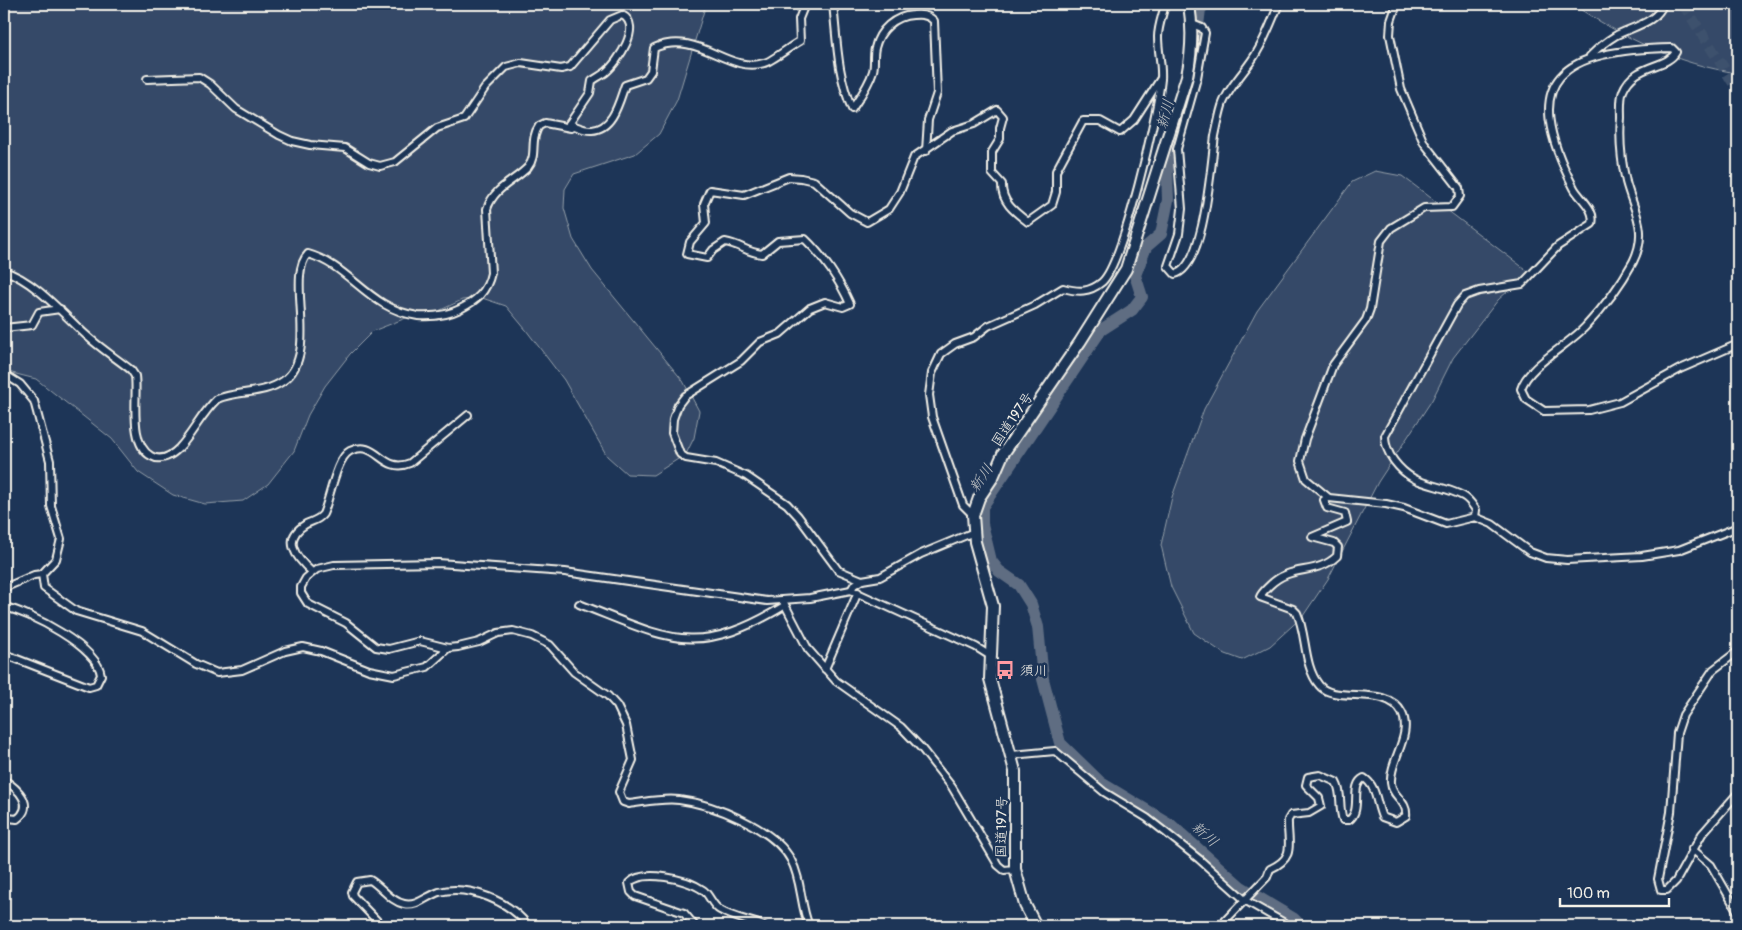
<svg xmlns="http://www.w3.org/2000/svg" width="1742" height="930" viewBox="0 0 1742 930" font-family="Pangolin,'Klee One',sans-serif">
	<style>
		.green { fill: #354a67; stroke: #949ea8 }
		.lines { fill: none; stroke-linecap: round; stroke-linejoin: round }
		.river { stroke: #5e6d82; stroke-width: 12 }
		.motorway-tunnel { stroke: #3d516d; stroke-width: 11; stroke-dasharray: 11 5.5; stroke-linecap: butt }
		.minor-casing { stroke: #f4f1e8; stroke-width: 10 }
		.trunk-casing { stroke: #f4f1e8; stroke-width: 14 }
		.minor { stroke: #1d3557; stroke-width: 6 }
		.trunk { stroke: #1d3557; stroke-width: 10 }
		.labels { text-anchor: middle; stroke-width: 5; stroke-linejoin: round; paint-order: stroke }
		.street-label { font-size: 14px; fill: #f4f1e8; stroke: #1d3557 }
		.poi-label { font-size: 14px; fill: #f4f1e8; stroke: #1d3557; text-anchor: start }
		.water-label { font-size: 15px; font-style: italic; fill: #c0c3c4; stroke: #1d3557 }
	</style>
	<rect width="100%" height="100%" fill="#1d3557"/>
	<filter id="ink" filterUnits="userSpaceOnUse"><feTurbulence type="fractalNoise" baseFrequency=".02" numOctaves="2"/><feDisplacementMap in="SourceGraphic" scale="10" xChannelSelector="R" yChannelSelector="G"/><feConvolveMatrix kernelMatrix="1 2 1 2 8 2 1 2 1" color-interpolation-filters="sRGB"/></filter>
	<g filter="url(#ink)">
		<g class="green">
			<polygon points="4,4 706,4 677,100 659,134 635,154 574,174 565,189 564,208 573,239 592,270 683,381 699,411 694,438 686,454 653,475 627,474 607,456 564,380 526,330 506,306 482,298 462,300 432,314 406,318 373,331 350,354 325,386 308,415 294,451 268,484 243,501 205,504 173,495 138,472 112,439 36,379 4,371"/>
			<path d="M1572,4H1738V73C1678,65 1622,37 1572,4Z"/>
			<polygon points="1375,171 1402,176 1529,272 1498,300 1453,358 1432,400 1378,482 1328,579 1303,616 1270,646 1242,660 1223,653 1194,633 1171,587 1161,545 1172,497 1204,409 1257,311 1352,182"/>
		</g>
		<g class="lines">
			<polyline class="river" points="1206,4 1200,9 1192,75 1167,171 1168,200 1161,234 1146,247 1135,275 1142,297 1132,310 1101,330 982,507 982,524 991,561 999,571 1019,585 1031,604 1038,627 1043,679 1060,743 1101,783 1171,825 1241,887 1294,919 1301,926"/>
			<polyline class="motorway-tunnel" points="1683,4 1738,90"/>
			<g class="minor-casing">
				<g id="minor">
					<path d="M833,4C837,40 837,75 852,109C860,97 869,85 873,71C875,64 873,56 875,48C879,30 895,16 913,15C921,14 929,15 934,21L937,93L928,120L926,151"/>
					<polyline points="1397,4 1391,21 1390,35 1401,89 1424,143 1459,188 1460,196 1452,207 1424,208 1391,228 1381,241 1370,309 1366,320 1333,365 1305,439 1300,461 1306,479 1329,498 1386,504 1404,508 1446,524 1475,517 1492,524 1530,552 1546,558 1567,560 1642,556 1679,550 1738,527"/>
					<path d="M1192,24L1202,28L1205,33L1197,78L1177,149L1182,209L1179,234L1168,266L1175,274C1205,267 1211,163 1215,136C1217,127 1219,116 1222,106C1228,87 1247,70 1257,52C1266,37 1272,20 1279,4"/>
					<path d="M1590,56C1598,48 1605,42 1615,36C1631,27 1657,23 1663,4"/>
					<path d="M569,124C576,126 585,131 592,130C613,129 619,102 625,85L646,78L651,71L654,48C699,29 727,74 764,63C771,62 792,45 800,41L799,19L805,4"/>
					<path d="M4,271C34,280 63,314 86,335C100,348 116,358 131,370L135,376C138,397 128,443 151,456C161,462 172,455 179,448C193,433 202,413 217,399C239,390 263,395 283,381C321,355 285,277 308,254C351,266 368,309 418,316C433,317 446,316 460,309C476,301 487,292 491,273L487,209C494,187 515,181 528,167C538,155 529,140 539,126L545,123L571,128L569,124L590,93L592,81C596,78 602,75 606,72C618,62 643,25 622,15L610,20L570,67L561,69L521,63L506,67L485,88L464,119L437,128L395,162L380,166L369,163L345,148L310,145L292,141L279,135L236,109L210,84L199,77L147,79"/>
					<polyline points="4,328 32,325 39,312 60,309"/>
					<polyline points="4,374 20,384 34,401 50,461 51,506 61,539 56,559 42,574 44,588 76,611 142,631 196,664 217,673 242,670 285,651 303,647 321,651 369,670 394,675 427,667 448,648"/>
					<path d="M973,515L963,505L932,417L929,395L932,373L941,354L955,344L974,337L988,326L1035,305L1063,288C1078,292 1089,293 1102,282C1123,263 1158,112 1161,79C1162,65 1158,51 1158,37C1158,26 1163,14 1165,4"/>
					<path d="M1475,517L1476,510C1472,504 1469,499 1463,496C1436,482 1414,488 1394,461C1388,453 1385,446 1385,436L1457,305L1465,296L1479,291L1522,284L1558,246L1592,224C1596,209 1580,199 1574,188C1516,76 1563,50 1672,48L1676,52C1667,69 1634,63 1623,91C1620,99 1621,109 1621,118C1619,140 1621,160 1626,182C1634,212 1649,230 1633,262C1621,284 1603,308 1586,326C1569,345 1528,365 1521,389L1526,399L1544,411L1589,410L1620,402L1680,369L1738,344"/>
					<path d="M312,572C296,558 281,539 306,524C312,521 319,520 323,514C330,499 336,458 350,451C377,438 382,475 410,463L468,415"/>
					<path d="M862,580L838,570L798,516L787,504L746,476L716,463L686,458L680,454L672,433L673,419L678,405L685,396L741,361L760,342L780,334L810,308L825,302L843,307L850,304C840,281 823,256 805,239L778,241L762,254C745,252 742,245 725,242L713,250L707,258L687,254L690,242L706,223L704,204L710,190L744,195L789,177L801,178L814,181L850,213L867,222L889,209L900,192L914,157L952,131L974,124L997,110L1003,117L1000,128V139L992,152V173L1002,184C1001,202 1015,212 1028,222L1052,205L1056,192V171L1083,121H1100L1120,132L1134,120L1161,78"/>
					<polyline points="4,588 34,575 42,574"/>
					<polyline points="851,590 854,585 862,580 880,577 921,554 974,532"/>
					<polyline points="783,601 808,649 836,681 901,727 922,749 952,787 998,865 1004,870 1015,869"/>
					<path d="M579,604C667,638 695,660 784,606"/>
					<path d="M4,607C29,612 98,647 101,675L96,685L89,687L4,654"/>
					<polyline points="1738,651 1713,670 1683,715 1677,733 1671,812 1658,879 1661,890 1667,890 1676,881 1702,834 1738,793"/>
					<polyline points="825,669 858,592"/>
					<polyline points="1012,755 1055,751 1104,792 1147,818 1165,832 1199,859 1246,901 1290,926"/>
					<path d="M4,780C17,788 36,805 17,819L8,818L4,813"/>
					<polyline points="1692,849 1711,865 1738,912"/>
					<path d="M382,926L353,896L352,892L357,882L370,880C382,887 390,901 404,904C417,907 427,896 439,892C469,884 511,902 528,926"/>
					<path d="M695,926L684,913L635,896L631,892L629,883C643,869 688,879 703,890C710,895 712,906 720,910C733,918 750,920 764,926"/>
					<path d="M809,926C800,905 802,880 791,860C774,828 713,804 679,800C663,798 645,802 629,804L623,802L619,792L633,760L626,725L617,706L608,696L574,672L550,645L532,636L513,631L498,633L479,642L458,647L448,648L420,641L389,649L376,647L346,623L308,604L301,593V587L306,578L317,569L334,565L438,563L565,572L767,601L810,598L851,590L976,647L992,657"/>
					<path d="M1220,926L1267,877L1270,869C1297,857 1287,843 1288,820L1291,815L1309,813L1321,806L1319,798L1306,785L1308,777L1320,775L1336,782C1343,794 1338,807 1343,820H1349C1363,810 1349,785 1364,778C1377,786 1376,804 1382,817L1396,822L1406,816C1408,801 1392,797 1391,783C1389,761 1413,735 1402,713C1387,683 1334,705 1319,685C1303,665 1307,635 1297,613L1293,609L1260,597C1262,592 1266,589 1270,585C1291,564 1316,576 1337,556L1338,547L1334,543L1312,537L1347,522L1345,513L1327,508L1324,500L1329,498"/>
				</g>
			</g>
			<g class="trunk-casing">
				<path id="trunk" d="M1036,926L1025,905L1015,869V771L990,679L993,606L975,542L973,515L979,498L993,477L1003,454L1080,342L1126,269L1187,76C1192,51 1193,29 1189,4"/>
			</g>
			<use href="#minor" class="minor"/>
			<use href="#trunk" class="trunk"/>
		</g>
	</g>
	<defs>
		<g id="bus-bare" transform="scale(1.5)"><path d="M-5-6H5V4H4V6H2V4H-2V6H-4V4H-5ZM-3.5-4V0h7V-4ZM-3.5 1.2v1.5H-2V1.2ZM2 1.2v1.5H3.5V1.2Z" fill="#ff9aa2" stroke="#1d3557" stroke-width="2.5" paint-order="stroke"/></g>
	</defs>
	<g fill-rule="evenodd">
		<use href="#bus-bare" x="1005" y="670"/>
	</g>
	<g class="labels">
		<g class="street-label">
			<text transform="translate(1012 419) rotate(-56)" y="5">国道197号</text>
			<text transform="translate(1001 827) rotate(-89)" y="5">国道197号</text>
		</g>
		<g class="poi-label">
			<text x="1020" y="675">須川</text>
		</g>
		<g class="water-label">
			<text transform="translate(1165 114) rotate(-75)" y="5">新川</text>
			<text transform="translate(981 478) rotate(-56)" y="5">新川</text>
			<text transform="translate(1205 834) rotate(42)" y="5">新川</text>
		</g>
	</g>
	<rect width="1742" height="930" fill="none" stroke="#1d3557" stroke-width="20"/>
	<rect x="10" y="10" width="1722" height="910" fill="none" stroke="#f4f1e8" stroke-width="2" filter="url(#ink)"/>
	<path d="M1560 898v8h109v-8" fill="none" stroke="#f4f1e8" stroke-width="2.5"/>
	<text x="1567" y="898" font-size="15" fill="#f4f1e8" stroke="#1d3557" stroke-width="4" paint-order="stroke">100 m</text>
</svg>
